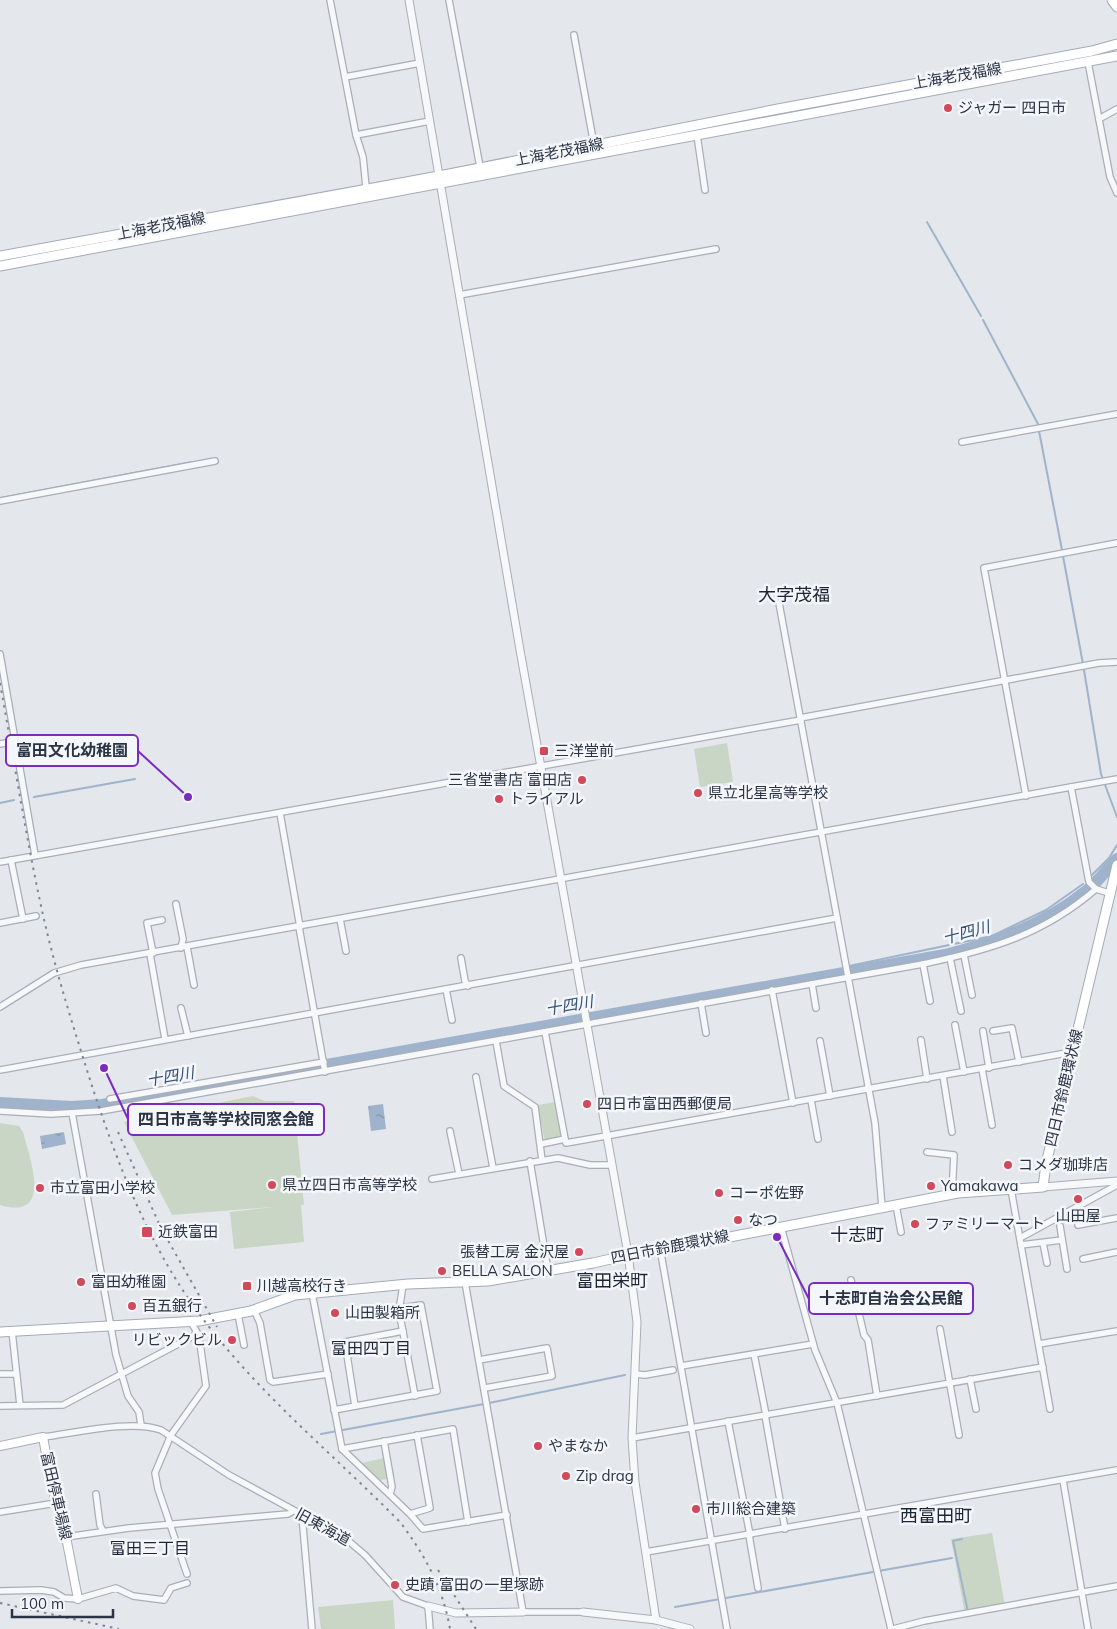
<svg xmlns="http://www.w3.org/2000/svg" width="1117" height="1629" viewBox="0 0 1117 1629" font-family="Mulish,'Noto Sans JP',sans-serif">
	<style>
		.green { fill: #c9d6c5 }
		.water { fill: url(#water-ripples) }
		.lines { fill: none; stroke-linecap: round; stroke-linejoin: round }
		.stream { stroke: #9fb4cc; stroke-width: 2 }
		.river { stroke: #9fb4cc; stroke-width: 12 }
		.minor-casing { stroke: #a9aeb7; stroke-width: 8 }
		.tertiary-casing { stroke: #a9aeb7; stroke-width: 9 }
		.secondary-casing { stroke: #a9aeb7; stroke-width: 10 }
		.primary-casing { stroke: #a3abb8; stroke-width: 11 }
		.minor { stroke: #f7f8fa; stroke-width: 5.5 }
		.tertiary { stroke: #f7f8fa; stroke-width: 7 }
		.secondary { stroke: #fff; stroke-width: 8 }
		.primary { stroke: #fff; stroke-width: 9 }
		.rail { stroke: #7d8696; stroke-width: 2; stroke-dasharray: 2.5 5; stroke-linecap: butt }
		.poi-dot { fill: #d1495b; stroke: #f4f6f9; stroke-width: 2 }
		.labels { text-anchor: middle; stroke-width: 5; stroke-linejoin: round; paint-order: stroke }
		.street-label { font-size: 15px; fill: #2b3445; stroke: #f4f6f9 }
		.poi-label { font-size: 15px; fill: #2b3445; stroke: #f4f6f9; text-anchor: start }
		.water-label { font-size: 16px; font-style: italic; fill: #34527a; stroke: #f4f6f9 }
		.neighbourhood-label { font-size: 16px; fill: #1d2536; stroke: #f4f6f9 }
		.quarter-label { font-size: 18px; fill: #1d2536; stroke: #f4f6f9 }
		.leader { fill: none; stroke: #7b2cbf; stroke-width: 2 }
		.callout-dot { fill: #7b2cbf; stroke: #f4f6f9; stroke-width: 2 }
		.callout { fill: #f4f6f9; stroke: #7b2cbf; stroke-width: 2 }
		.callout-label { font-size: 16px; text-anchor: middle; font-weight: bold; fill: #2b3445 }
	</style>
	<defs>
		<pattern id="water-ripples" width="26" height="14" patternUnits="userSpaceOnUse" patternTransform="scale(1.25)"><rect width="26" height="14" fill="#9fb4cc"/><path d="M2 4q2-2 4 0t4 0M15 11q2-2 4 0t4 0" fill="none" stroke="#8293a7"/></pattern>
	</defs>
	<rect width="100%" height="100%" fill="#e4e7ec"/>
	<g class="green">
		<polygon points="727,743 733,782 700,787 694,749"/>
		<polygon points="253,1096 265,1101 294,1101 304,1205 301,1205 304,1242 234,1249 230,1212 272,1207 172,1215 124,1122"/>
		<polygon points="555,1102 562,1136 546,1140 544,1138 538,1105"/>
		<path d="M0,1123L19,1126L23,1132C30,1159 54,1221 0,1205Z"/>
		<polygon points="384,1458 387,1479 380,1480 362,1463"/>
		<polygon points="992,1533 1005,1606 965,1614 951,1539"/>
		<polygon points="393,1600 395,1629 321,1629 318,1607"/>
	</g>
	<g class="water">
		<polygon points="383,1104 386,1129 371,1131 368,1106"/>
		<polygon points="64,1132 66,1144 42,1149 40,1136"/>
	</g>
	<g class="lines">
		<g class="stream">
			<polyline points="927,222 981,316"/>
			<polyline points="983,320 1038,424"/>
			<polyline points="1039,431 1062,550"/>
			<polyline points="0,498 192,462"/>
			<polyline points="1063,556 1083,664"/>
			<polyline points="1084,670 1101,774 1117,817"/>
			<polyline points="34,797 135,779"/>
			<polyline points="0,803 14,800"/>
			<polyline points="1104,873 1110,869"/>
			<polyline points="1092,875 1109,858 1117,845"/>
			<polyline points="849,966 992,936 1046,910 1083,884"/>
			<polyline points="321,1434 484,1404 625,1375"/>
			<polyline points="962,1539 953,1541 968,1612"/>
			<polyline points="675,1607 952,1558"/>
		</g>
		<path class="river" d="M0,1103L72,1107L102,1105L945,955C994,943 1045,925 1085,892C1097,883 1106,870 1117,859"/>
		<g class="minor-casing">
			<g id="minor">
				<polyline points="330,0 356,135 363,157 366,187"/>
				<polyline points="449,0 480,167"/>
				<polyline points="574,35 594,145"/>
				<polyline points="1088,62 1110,177 1117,193"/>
				<polyline points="345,77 420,63"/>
				<polyline points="1099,119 1117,109"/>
				<polyline points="356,135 430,121"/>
				<polyline points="697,135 705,190"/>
				<polyline points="459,295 716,249"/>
				<polyline points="962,442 1117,414"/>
				<polyline points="0,501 215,461"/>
				<polyline points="779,603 875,1123 882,1207"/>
				<polyline points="0,654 35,855"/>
				<polyline points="800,718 1099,663 1117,662"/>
				<polyline points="0,744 11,742"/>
				<polyline points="1071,787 1117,779"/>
				<polyline points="1026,796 984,568 1117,543"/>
				<polyline points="280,813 300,927"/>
				<polyline points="11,860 23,919"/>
				<polyline points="0,862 801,720"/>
				<polyline points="176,904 183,939 181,948"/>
				<polyline points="340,919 346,951"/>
				<polyline points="0,923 36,916"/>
				<polyline points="299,927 325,1072"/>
				<polyline points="187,947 194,985"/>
				<polyline points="153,953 147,923 162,920"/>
				<polyline points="150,954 165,1039"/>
				<polyline points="964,955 972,995"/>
				<polyline points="461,958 465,981 468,986"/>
				<polyline points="950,958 961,1011"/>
				<polyline points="923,964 930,1001"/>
				<polyline points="812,984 816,1008"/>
				<polyline points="446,989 452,1020"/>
				<polyline points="772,990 793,1103"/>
				<polyline points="701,1003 706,1033"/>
				<polyline points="0,1007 54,973 81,965 1071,787 1089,882 1096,889 1109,893"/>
				<polyline points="181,1008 188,1036"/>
				<polyline points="955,1025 964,1072"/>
				<polyline points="983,1031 989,1068"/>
				<polyline points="993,1031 1012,1028 1019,1062"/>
				<polyline points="921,1040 927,1079"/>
				<polyline points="496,1041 504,1086 535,1107 542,1160"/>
				<polyline points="820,1041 830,1096"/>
				<polyline points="982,1069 992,1125"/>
				<polyline points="0,1070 837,918"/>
				<polyline points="943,1076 952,1132"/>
				<polyline points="476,1077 493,1168"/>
				<polyline points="110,1099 324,1062"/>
				<polyline points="811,1100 818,1139"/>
				<path d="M0,1111L51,1114L101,1111L923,964C989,950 1043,935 1096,889"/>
				<polyline points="72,1113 116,1355 128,1396 139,1412 141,1425"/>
				<polyline points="450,1131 459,1174"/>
				<polyline points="565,1139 566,1143 606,1136 1072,1052"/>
				<polyline points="541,1144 565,1139 545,1032"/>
				<polyline points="927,1152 954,1155 952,1194"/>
				<polyline points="530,1161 548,1271"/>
				<polyline points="432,1179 558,1158 590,1165 612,1165"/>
				<polyline points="1011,1189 1050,1409"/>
				<polyline points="896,1205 901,1232"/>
				<polyline points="1078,1225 1117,1218"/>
				<polyline points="1060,1226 1067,1269"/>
				<polyline points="781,1227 815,1350 837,1403 891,1629"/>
				<polyline points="1020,1238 1117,1185"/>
				<polyline points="1043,1243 1047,1263"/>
				<polyline points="1021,1245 1062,1240"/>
				<polyline points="660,1248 727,1629"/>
				<polyline points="1083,1259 1117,1252"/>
				<polyline points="851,1280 864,1335 868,1340 877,1396"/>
				<polyline points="465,1282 523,1612 583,1612"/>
				<polyline points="403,1285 399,1311 415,1396"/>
				<polyline points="312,1293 342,1449 410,1514 423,1529 507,1515"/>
				<polyline points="254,1310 260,1323 270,1380 273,1382 328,1374"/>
				<polyline points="238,1314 244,1345"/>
				<polyline points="940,1329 959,1435"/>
				<polyline points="12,1331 20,1405"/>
				<polyline points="1039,1344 1117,1331"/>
				<polyline points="754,1354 766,1415"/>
				<polyline points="479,1360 547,1348 552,1376 485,1388"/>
				<polyline points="681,1366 813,1344"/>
				<polyline points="0,1374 16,1374"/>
				<polyline points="635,1374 645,1375 673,1370"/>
				<polyline points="970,1379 976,1409"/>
				<polyline points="0,1406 63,1405 197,1334"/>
				<polyline points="355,1406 345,1342 403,1331"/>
				<polyline points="334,1410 437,1391 421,1305 400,1308"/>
				<polyline points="765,1415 785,1529"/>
				<polyline points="728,1421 750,1535"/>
				<path d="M43,1437C75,1433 132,1419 161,1430L229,1475L345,1538L365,1555L403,1597L428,1606L430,1629"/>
				<polyline points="632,1438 1043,1367"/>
				<polyline points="384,1441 392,1487 390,1494"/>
				<polyline points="342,1449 453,1429 468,1522"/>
				<polyline points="1063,1480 1088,1629"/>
				<polyline points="96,1494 100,1525 103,1531"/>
				<polyline points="0,1512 56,1503"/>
				<polyline points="410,1514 430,1508 417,1435"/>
				<polyline points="302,1516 312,1629"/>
				<polyline points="749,1535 758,1588"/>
				<polyline points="66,1537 129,1528 288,1514 293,1511"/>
				<polyline points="646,1552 1117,1470"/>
				<polyline points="187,1574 158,1489 155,1473 171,1435 206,1386 199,1336 190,1320"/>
				<polyline points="0,1591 41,1590 54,1592 64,1598 78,1599 116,1588 133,1596 164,1600 171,1588 187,1583"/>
				<polyline points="893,1629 924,1621 1117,1586"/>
			</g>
		</g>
		<g class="tertiary-casing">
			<g id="tertiary">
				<polyline points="409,0 520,650 628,1254 637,1322 632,1438 635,1482 656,1620"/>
				<polyline points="1043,1187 1117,1181"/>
				<polyline points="428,1606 456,1613 523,1612"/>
				<polyline points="583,1612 656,1620 690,1629"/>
			</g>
		</g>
		<g class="secondary-casing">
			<polyline id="secondary" points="0,1446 43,1437 52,1487 66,1537 78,1599"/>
		</g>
		<g class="primary-casing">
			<g id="primary">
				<polyline points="1112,0 1117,7"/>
				<polyline points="0,256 439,176 778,109 1092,51 1117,44"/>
				<polyline points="0,266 1117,56"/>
				<polyline points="0,1332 199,1321 251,1311 295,1295 408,1284 488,1281 593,1263 660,1248 678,1247 958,1193 1043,1187 1046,1164 1117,865"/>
			</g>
		</g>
		<use href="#minor" class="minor"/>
		<use href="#tertiary" class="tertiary"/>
		<use href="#secondary" class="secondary"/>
		<use href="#primary" class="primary"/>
		<g class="rail">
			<path d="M0,683C14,760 26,838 43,915C56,973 74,1029 92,1086C119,1168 150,1249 203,1319C260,1395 334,1455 400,1522C425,1555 443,1588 450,1629"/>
			<polyline points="118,1132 161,1228 217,1327"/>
			<polyline points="438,1570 476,1629"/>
			<polyline points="0,1603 119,1629"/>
		</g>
	</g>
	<g class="poi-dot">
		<circle cx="948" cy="108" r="5"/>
		<rect x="539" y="746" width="10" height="10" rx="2.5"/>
		<circle cx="582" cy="780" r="5"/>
		<circle cx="698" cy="793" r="5"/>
		<circle cx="499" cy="799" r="5"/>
		<circle cx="587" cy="1104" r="5"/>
		<circle cx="1008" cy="1165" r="5"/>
		<circle cx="272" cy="1185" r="5"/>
		<circle cx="931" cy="1186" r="5"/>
		<circle cx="40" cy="1188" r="5"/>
		<circle cx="719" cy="1193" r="5"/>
		<circle cx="1078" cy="1199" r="5"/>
		<circle cx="738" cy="1220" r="5"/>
		<circle cx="915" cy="1224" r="5"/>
		<rect x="141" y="1226" width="12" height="12" rx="2.5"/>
		<circle cx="579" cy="1252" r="5"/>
		<circle cx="442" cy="1271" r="5"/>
		<circle cx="81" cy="1282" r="5"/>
		<rect x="242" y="1281" width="10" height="10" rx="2.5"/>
		<circle cx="132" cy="1306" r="5"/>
		<circle cx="335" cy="1313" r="5"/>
		<circle cx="232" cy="1340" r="5"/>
		<circle cx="538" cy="1446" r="5"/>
		<circle cx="566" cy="1476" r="5"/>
		<circle cx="696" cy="1509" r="5"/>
		<circle cx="395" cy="1585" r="5"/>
	</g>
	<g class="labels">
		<g class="street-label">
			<text transform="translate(957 76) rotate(-10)" y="5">上海老茂福線</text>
			<text transform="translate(559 152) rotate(-11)" y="5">上海老茂福線</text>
			<text transform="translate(161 226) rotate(-11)" y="5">上海老茂福線</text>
			<text transform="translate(1064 1088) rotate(-77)" y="5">四日市鈴鹿環状線</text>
			<text transform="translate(670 1247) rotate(-11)" y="5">四日市鈴鹿環状線</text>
			<text transform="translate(56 1496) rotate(77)" y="5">富田停車場線</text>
			<text transform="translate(323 1527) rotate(29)" y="5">旧東海道</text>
		</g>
		<g class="poi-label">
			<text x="958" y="113">ジャガー 四日市</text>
			<text x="554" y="756">三洋堂前</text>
			<text x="572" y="785" text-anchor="end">三省堂書店 富田店</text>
			<text x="708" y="798">県立北星高等学校</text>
			<text x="509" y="804">トライアル</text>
			<text x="597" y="1109">四日市富田西郵便局</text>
			<text x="1018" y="1170">コメダ珈琲店</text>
			<text x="282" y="1190">県立四日市高等学校</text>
			<text x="941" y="1191">Yamakawa</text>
			<text x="50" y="1193">市立富田小学校</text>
			<text x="729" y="1198">コーポ佐野</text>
			<text x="1078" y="1221" text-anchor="middle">山田屋</text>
			<text x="748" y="1225">なつ</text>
			<text x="925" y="1229">ファミリーマート</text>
			<text x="158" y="1237">近鉄富田</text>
			<text x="569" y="1257" text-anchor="end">張替工房 金沢屋</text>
			<text x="452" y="1276">BELLA SALON</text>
			<text x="91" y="1287">富田幼稚園</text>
			<text x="257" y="1291">川越高校行き</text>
			<text x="142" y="1311">百五銀行</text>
			<text x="345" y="1318">山田製箱所</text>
			<text x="222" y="1345" text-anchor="end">リビックビル</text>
			<text x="548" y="1451">やまなか</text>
			<text x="576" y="1481">Zip drag</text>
			<text x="706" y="1514">市川総合建築</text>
			<text x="405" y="1590">史蹟 富田の一里塚跡</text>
		</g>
		<g class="water-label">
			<text transform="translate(966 932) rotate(-15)" y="6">十四川</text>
			<text transform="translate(569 1005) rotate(-10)" y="6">十四川</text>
			<text transform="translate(170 1076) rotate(-10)" y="6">十四川</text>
		</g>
		<g class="neighbourhood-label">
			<text x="371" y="1354">富田四丁目</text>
			<text x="150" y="1554">富田三丁目</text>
		</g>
		<g class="quarter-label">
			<text x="794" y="601">大字茂福</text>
			<text x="857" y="1241">十志町</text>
			<text x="612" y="1287">富田栄町</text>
			<text x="936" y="1522">西富田町</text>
		</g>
	</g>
	<path class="leader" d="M188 797L138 751M104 1068L128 1119M777 1237L809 1299"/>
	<g class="callout-dot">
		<circle cx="188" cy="797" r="5"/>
		<circle cx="104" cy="1068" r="5"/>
		<circle cx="777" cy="1237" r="5"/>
	</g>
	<g class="callout">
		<rect x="6" y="735" width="132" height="31" rx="5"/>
		<rect x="128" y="1104" width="196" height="31" rx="5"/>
		<rect x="809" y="1283" width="164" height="31" rx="5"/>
	</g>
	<g class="callout-label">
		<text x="72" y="756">富田文化幼稚園</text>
		<text x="226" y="1125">四日市高等学校同窓会館</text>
		<text x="891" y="1304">十志町自治会公民館</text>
	</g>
	<path d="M12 1609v8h101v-8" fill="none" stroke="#2b3445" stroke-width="2.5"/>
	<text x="20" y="1609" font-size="15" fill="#2b3445" stroke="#f4f6f9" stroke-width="4" paint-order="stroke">100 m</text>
</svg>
